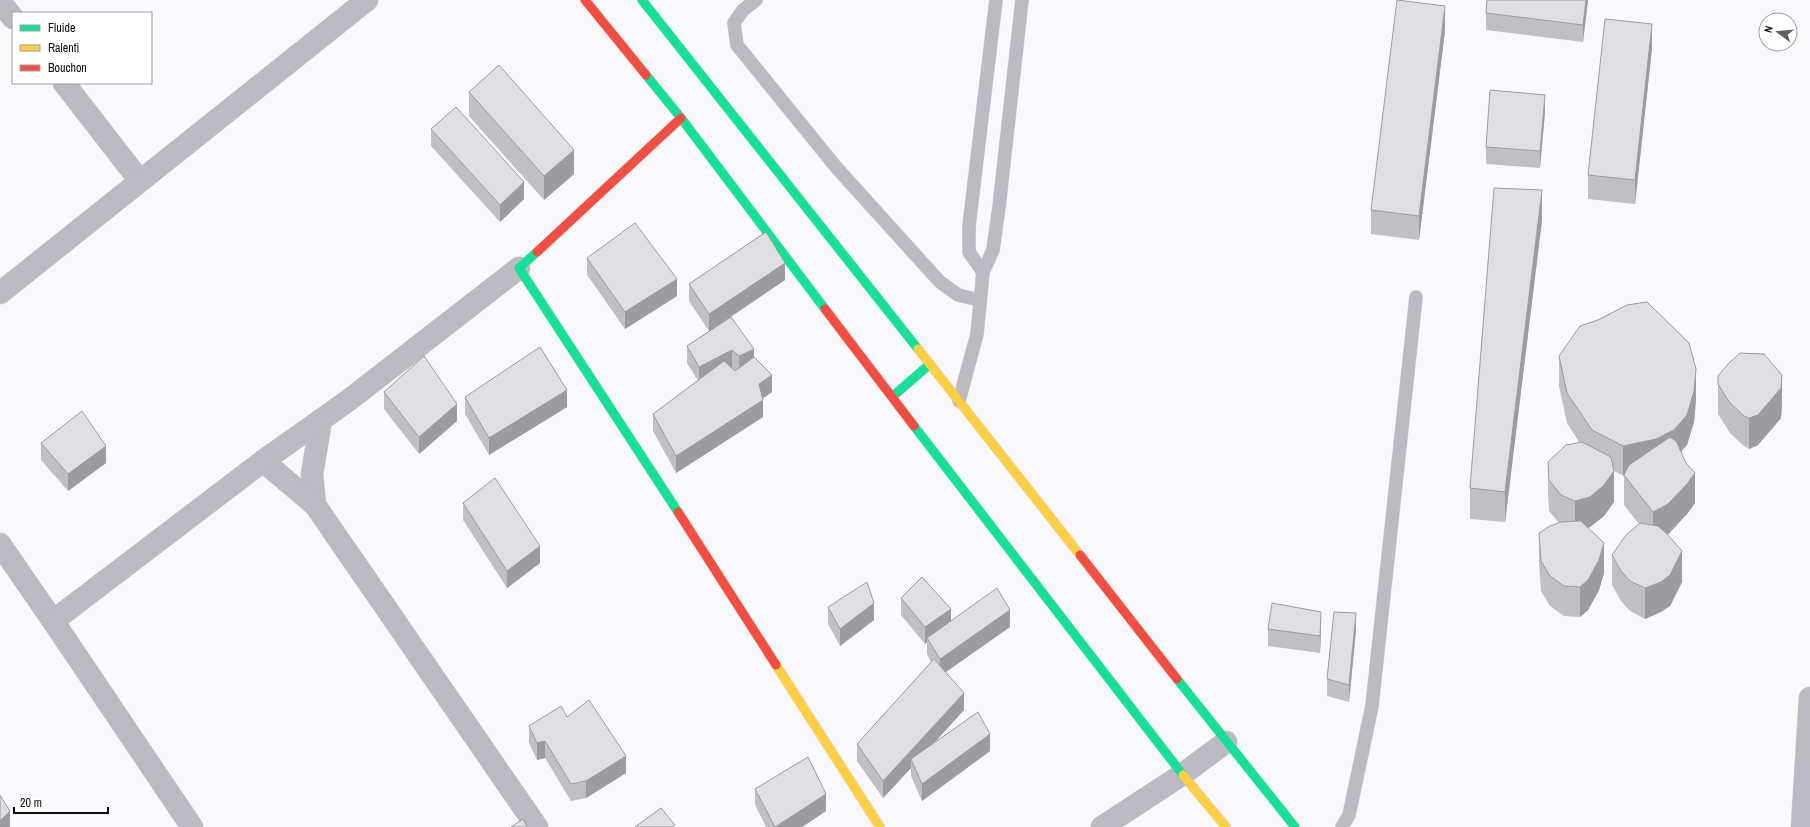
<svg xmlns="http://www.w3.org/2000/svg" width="1810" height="827" viewBox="0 0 1810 827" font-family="'Archivo Narrow',sans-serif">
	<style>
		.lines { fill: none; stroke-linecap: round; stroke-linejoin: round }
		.lane-casing { stroke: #d3d3d5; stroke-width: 14 }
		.street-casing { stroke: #d3d3d5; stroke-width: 23 }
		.fast-casing { stroke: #d3d3d5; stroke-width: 10 }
		.slow-casing { stroke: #d3d3d5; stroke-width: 10 }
		.jam-casing { stroke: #d3d3d5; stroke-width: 10 }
		.lane { stroke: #bbb9c2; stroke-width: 13 }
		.street { stroke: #bbb9c2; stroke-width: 22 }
		.fast { stroke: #16e098; stroke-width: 9 }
		.slow { stroke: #ffcf43; stroke-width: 9 }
		.jam { stroke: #f24e42; stroke-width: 9 }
		.wall { fill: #c0bfc3 }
		.shaded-wall { fill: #9c9b9f }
		.building { fill: #dfdee3; stroke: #9c9b9f }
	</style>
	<rect width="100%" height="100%" fill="#f9f8fc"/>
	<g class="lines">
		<g class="lane-casing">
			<g id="lane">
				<polyline points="756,0 743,10 734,23 737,45 836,167 939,281 958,295 980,300"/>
				<polyline points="983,272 969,252 969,226 996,0"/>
				<polyline points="959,401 977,334 983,272 993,250 999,207 1022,0"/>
				<polyline points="1342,827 1349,815 1372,706 1416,297"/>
			</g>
		</g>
		<g class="street-casing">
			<g id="street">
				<polyline points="0,1 13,18"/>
				<polyline points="64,83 140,181"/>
				<polyline points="519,268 349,400 321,420 312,474 315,505 537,827"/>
				<polyline points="0,293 367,0"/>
				<polyline points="315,505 263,461 321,420"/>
				<polyline points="0,544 53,621"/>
				<polyline points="192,827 53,621 263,461"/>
				<polyline points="1102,827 1183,774 1226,742"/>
				<polyline points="1802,827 1810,698"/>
			</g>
		</g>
		<g class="fast-casing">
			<g id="fast">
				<polyline points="642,0 918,349"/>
				<polyline points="646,75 681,118 825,309"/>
				<polyline points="537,252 519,268 678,512"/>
				<polyline points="892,397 930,364"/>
				<polyline points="914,426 1183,775"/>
				<polyline points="1177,679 1295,827"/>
			</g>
		</g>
		<g class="slow-casing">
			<g id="slow">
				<polyline points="918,349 1080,555"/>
				<polyline points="776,665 880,827"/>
				<polyline points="1183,775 1226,827"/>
			</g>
		</g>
		<g class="jam-casing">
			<g id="jam">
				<polyline points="585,0 646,75"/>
				<polyline points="537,252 681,118"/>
				<polyline points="825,309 914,426"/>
				<polyline points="678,512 776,665"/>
				<polyline points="1080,555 1177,679"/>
			</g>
		</g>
		<use href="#lane" class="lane"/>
		<use href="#street" class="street"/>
		<use href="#fast" class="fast"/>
		<use href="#slow" class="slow"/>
		<use href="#jam" class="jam"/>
	</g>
	<g class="wall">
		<polygon points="1487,0 1588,0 1583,42 1486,30 1486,13"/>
		<polygon points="1445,31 1419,240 1371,234 1371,210"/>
		<polygon points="1652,48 1635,204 1588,199 1588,175"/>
		<polygon points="469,92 574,174 544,200 469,116"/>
		<polygon points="1545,112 1540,168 1486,164 1486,147"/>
		<polygon points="431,129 524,199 500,222 431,146"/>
		<polygon points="1542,220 1505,522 1470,519 1470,488"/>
		<polygon points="587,258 677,296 625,329 587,275"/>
		<polygon points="785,280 731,317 754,357 772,392 763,398 763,417 676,473 653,431 653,414 698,381 687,363 687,346 709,331 689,301 689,284"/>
		<polygon points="1559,356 1696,400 1694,422 1687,445 1681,451 1695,503 1687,514 1668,535 1682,582 1670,606 1661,612 1645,619 1630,611 1621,601 1612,585 1612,555 1639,524 1624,505 1624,476 1614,471 1614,502 1604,516 1590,527 1588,528 1604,573 1599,590 1588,610 1580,617 1564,616 1550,606 1541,591 1539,563 1539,533 1559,523 1549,511 1548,492 1548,462 1579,442 1567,423 1559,386"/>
		<polygon points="1718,376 1782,405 1781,418 1758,445 1749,449 1744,446 1730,433 1718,414"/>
		<polygon points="384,392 457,421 419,454 384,409"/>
		<polygon points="465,397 567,407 489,455 465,414"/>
		<polygon points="41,443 106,463 68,491 41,460"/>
		<polygon points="463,503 540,563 507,588 463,520"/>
		<polygon points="901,598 951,621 1010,627 946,672 964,710 933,744 990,751 922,801 911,776 911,768 883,798 857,761 857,744 931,662 927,654 927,642 925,644 901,615"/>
		<polygon points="828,607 874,620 840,646 828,624"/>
		<polygon points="1268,629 1321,629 1320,653 1268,646"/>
		<polygon points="1356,630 1349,702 1327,696 1327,679"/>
		<polygon points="567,717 626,773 586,798 571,801 545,758 537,760 529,743 529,726"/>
		<polygon points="755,789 826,811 802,827 766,827 755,805"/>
	</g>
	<g class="shaded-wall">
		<polygon points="1586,0 1588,0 1583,42 1583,25"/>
		<polygon points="1445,6 1445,31 1419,240 1419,216"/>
		<polygon points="1652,24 1652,48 1635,204 1635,180"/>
		<polygon points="1545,95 1545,112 1540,168 1540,151"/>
		<polygon points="574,150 574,174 544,200 544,176"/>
		<polygon points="524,182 524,199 500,222 500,205"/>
		<polygon points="1542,190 1542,220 1505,522 1505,492"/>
		<polygon points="785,263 785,280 709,331 709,314"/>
		<polygon points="677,279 677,296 625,329 625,312"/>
		<polygon points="754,349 754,366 739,373 739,356"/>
		<polygon points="732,350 732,367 699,384 699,367"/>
		<polygon points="1696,369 1696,400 1694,422 1687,445 1674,460 1624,475 1623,476 1623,446"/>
		<polygon points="772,375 772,392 759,401 759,384"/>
		<polygon points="1782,375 1782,405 1781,418 1758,445 1749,449 1749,418"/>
		<polygon points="567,390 567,407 489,455 489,438"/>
		<polygon points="763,400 763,417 676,473 676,456"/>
		<polygon points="457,404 457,421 419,454 419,437"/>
		<polygon points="106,446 106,463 68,491 68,474"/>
		<polygon points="1614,471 1614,502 1604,516 1590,527 1575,532 1575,501"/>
		<polygon points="1695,473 1695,503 1687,514 1668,534 1653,542 1653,512"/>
		<polygon points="1604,543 1604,573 1599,590 1588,610 1580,617 1580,587"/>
		<polygon points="540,546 540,563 507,588 507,571"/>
		<polygon points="1682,551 1682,582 1670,606 1661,612 1645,619 1645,588"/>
		<polygon points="874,603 874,620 840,646 840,629"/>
		<polygon points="951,609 951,626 927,638 927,642 925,644 925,627"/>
		<polygon points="1010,610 1010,627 940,676 940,659"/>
		<polygon points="1321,612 1321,629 1320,653 1320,636"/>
		<polygon points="1356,613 1356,630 1349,702 1349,685"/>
		<polygon points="964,693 964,710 914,765 911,759 911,768 883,798 883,781"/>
		<polygon points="990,734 990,751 922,801 922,784"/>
		<polygon points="545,741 545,758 537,760 537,743"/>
		<polygon points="626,756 626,773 586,798 586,781"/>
		<polygon points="826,794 826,811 802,827 776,827"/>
		<polygon points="10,811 10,827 0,827 0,821"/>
	</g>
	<g class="building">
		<polygon points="1397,0 1445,6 1419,216 1371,210"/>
		<polygon points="1487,0 1586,0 1583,25 1486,13"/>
		<polygon points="1605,19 1652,24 1635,180 1588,175"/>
		<polygon points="499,65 574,150 544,176 469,92"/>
		<polygon points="1490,90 1545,95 1540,151 1486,147"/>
		<polygon points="456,107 524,182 500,205 431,129"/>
		<polygon points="1494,188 1542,190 1505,492 1470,488"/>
		<polygon points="635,223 677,279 625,312 587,258"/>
		<polygon points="766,232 785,263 709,314 689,284"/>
		<polygon points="1647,302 1689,343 1696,369 1694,391 1687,415 1674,430 1656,439 1623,446 1592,430 1567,393 1559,356 1580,326 1598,320 1627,305"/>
		<polygon points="731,317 754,349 739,356 732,350 699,367 687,346"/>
		<polygon points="540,347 567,390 489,438 465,397"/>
		<polygon points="1740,353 1764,354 1782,375 1781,388 1758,415 1749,418 1744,416 1730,403 1718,384 1718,376 1728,364"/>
		<polygon points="424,356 457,404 419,437 384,392"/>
		<polygon points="754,357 772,375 759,384 763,400 676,456 653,414 724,361 735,371"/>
		<polygon points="82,411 106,446 68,474 41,443"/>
		<polygon points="1670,437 1676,441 1686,463 1695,473 1687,484 1668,504 1653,512 1624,475 1629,465"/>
		<polygon points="1582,442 1611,457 1614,471 1604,485 1590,497 1575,501 1561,495 1549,480 1548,462 1566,445"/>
		<polygon points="495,478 540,546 507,571 463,503"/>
		<polygon points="1581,521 1604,543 1599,560 1588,580 1580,587 1564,586 1550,576 1541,561 1539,533 1550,526 1561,522"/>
		<polygon points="1640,523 1658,526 1667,534 1682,551 1670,575 1661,582 1645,588 1630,581 1621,571 1612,555 1626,535"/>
		<polygon points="922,577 951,609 925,627 901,598"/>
		<polygon points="867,582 874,603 840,629 828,607"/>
		<polygon points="997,588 1010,610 940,659 927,638"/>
		<polygon points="1272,603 1321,612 1320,636 1268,629"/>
		<polygon points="1334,612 1356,613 1349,685 1327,679"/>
		<polygon points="934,659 964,693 883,781 857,744"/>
		<polygon points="589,700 626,756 586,781 571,784 545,741 537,743 529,726 561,706 567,717"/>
		<polygon points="978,712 990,734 922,784 911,759"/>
		<polygon points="808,757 826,794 775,827 755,789"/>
		<polygon points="0,795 10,811 0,821"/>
		<polygon points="661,808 675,825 672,827 635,827"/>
		<polygon points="523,819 527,827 511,827"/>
	</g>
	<rect x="12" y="12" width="140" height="72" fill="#ffffff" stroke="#9e9e9f"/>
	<rect x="20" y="25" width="20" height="6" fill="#16e098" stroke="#9e9e9f"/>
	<text x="48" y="32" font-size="12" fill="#0d0c10">Fluide</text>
	<rect x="20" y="45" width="20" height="6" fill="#ffcf43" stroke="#9e9e9f"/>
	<text x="48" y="52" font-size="12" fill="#0d0c10">Ralenti</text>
	<rect x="20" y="65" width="20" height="6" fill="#f24e42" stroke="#9e9e9f"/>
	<text x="48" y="72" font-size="12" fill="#0d0c10">Bouchon</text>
	<g transform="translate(1778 32) rotate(286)"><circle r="19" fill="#ffffff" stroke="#9e9e9f"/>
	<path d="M0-3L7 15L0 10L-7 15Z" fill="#605f63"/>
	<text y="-6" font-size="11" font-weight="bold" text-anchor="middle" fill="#0d0c10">N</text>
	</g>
	<path d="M14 807v6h94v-6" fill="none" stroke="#0d0c10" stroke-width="2"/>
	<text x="20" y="807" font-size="12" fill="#0d0c10" stroke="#ffffff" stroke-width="3" paint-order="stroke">20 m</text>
</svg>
